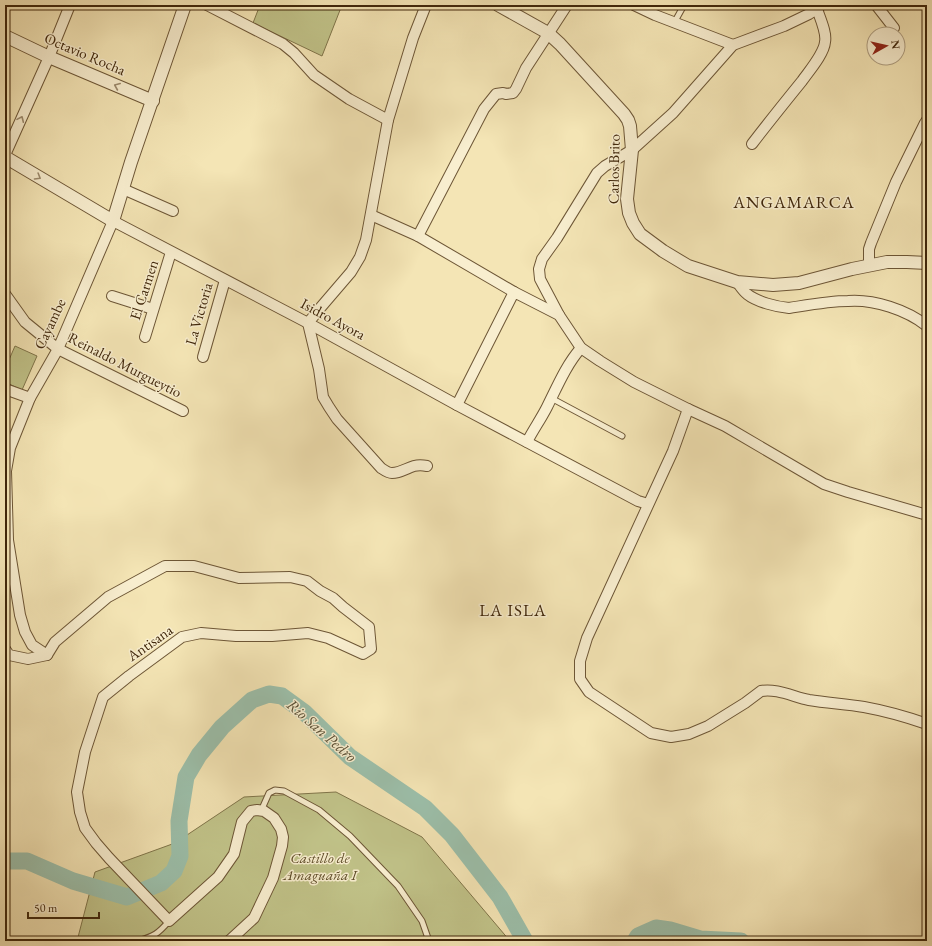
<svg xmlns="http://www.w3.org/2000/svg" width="932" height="946" viewBox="0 0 932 946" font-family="'EB Garamond',serif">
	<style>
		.green { fill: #c1c389; stroke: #80754a }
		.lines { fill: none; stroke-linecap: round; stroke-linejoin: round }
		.river { stroke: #9cbfaa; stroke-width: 17 }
		.service-casing { stroke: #6d5636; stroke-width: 7 }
		.minor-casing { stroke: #6d5636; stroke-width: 12 }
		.tertiary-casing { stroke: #6d5636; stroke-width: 14 }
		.service { stroke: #f8eecf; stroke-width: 5 }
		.minor { stroke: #f8eecf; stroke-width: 10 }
		.tertiary { stroke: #f8eecf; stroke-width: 12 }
		.oneway { stroke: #9c8a6d }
		.labels { text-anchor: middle; stroke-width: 3; stroke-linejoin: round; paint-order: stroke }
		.street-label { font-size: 15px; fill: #40270b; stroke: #f8eecf }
		.park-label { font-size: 15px; font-style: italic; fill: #604e2a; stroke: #f8eecf }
		.water-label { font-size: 16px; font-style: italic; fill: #574d33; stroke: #f8eecf }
		.quarter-label { font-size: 17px; letter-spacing: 1px; fill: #40270b; stroke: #f8eecf }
	</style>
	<rect width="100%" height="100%" fill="#f4e5b5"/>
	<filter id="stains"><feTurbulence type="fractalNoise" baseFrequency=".005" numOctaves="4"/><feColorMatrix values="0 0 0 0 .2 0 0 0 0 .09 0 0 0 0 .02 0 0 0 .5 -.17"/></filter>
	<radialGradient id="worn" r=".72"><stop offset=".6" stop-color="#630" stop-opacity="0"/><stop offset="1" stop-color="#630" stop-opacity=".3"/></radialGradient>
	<g class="green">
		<polygon points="260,5 342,5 322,56 253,23"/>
		<polygon points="15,346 37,356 22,390 5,382 5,369"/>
		<polygon points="336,792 422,837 510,941 77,941 95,872 175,843 244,797"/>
	</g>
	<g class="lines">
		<g class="river">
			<polyline points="5,861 27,861 73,881 127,897 161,883 174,871 180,856 179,821 186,777 199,755 222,727 252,700 269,694 282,696 304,712 350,757 425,808 452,835 500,897 525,941"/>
			<polyline points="635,941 638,936 656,928 670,930 700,939 741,941"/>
		</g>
		<g class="service-casing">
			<g id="service">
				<polyline points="674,23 684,5"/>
				<polyline points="551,398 622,436"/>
				<polyline points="261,811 269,793 275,790 284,791 319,810 350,836 398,886 422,921 429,941"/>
				<path d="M138,941C154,936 158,934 169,921"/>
			</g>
		</g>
		<g class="minor-casing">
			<g id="minor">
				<polyline points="207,5 283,44 294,53 314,75 349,99 388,120"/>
				<path d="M426,5L413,38L388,120L366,240L360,257L351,272L321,307L308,323L319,369L323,397L329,407L337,419L381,468C384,470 388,473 392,473C400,473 407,468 414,466C418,465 422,465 427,466"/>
				<polyline points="634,5 655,15 733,45"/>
				<polyline points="876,5 894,28"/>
				<path d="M752,144C768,123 785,102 802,81C809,71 824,54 825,42C827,33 820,18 817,9"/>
				<polyline points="5,155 49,57 70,5"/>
				<polyline points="123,189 173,211"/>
				<polyline points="371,215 418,236 514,292"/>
				<polyline points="418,236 484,109 496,94 503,93 506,94 513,93 516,89 526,68 567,5"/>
				<polyline points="869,265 869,249 871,243 896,182 925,123 927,120"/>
				<path d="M737,282C740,286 743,291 747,294C757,302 777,307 789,308C808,305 829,301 848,301C874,299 907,310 927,326"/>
				<polyline points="5,294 25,322 58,349 183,411"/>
				<polyline points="112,296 153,309"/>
				<polyline points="559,315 540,279 539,269 542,259 557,238 597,173 605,166 632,150 673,113 733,45 784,26 809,14 817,9 821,5"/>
				<polyline points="145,337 171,252"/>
				<polyline points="203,357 225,280"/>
				<polyline points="5,389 30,398"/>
				<path d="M457,405L514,292L559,315L581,348L600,361L634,382L688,409L673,451L587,638L580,661V679L589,692L651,733L671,737L689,734L708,726L745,703L761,691C776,688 794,697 809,700C827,703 846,704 864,707C886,711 907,717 927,724"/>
				<polyline points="688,409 725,426 824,484 848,492 927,515"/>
				<path d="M527,442C533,430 541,419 547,407C557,387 566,365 581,348"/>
				<polyline points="5,649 9,655 28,659 47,655 55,642 108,597 165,566 194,566 239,578 290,577 307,581 320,591 333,598 343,607 369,627 371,649 363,654 328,638 308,633 272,636 236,636 201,633 182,637 129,676 103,697 85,752 77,792 80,812 85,828 96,843 109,858 169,921 218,877 234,854 242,822 251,811 257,810 264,811 274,818 281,829 283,837 282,846 273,878 254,918 229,941"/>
				<polyline points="47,655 32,645 25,632 20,615 8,540 6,471 10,448 30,398 58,349 113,221 308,323 457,405 638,501 648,504"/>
			</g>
		</g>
		<g class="tertiary-casing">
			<g id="tertiary">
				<polyline points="498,5 548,33 560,44 624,114 628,120 630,126 632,150 627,199 629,213 633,223 640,234 663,251 688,266 737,282 773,285 799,283 852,269 887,262 907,262 927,263"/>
				<polyline points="5,36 49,57 153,101"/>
				<polyline points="5,157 113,221 131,162 185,5"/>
			</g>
		</g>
		<use href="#service" class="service"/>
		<use href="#minor" class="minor"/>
		<use href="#tertiary" class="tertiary"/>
	</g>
	<defs><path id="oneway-chevron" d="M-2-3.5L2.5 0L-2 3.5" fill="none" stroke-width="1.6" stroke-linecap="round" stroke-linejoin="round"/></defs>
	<g class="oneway">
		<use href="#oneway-chevron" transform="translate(117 86) rotate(-157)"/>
		<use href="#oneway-chevron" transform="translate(21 119) rotate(-66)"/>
		<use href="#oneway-chevron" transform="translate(38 177) rotate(31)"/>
	</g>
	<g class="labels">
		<g class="street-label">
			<text transform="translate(85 54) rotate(23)" y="5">Octavio Rocha</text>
			<text transform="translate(614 169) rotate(-89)" y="5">Carlos Brito</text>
			<text transform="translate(144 290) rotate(-72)" y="5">El Carmen</text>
			<text transform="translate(199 314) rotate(-74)" y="5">La Victoria</text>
			<text transform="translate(333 319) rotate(28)" y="5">Isidro Ayora</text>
			<text transform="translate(50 324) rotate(-65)" y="5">Cayambe</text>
			<text transform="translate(125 365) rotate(27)" y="5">Reinaldo Murgueytio</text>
			<text transform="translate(150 643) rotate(-35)" y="5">Antisana</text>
		</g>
		<g class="park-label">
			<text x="320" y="863">Castillo de<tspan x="320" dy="17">Amaguaña I</tspan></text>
		</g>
		<g class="water-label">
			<text transform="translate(322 730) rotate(41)" y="6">Rio San Pedro</text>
		</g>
		<g class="quarter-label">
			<text x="794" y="208">ANGAMARCA</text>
			<text x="513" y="616">LA ISLA</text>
		</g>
	</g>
	<rect width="932" height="946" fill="none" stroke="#f4e5b5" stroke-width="20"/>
	<rect x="6" y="6" width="920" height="934" fill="none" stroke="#40270b" stroke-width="2"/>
	<rect x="10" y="10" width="912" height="926" fill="none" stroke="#40270b"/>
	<g transform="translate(886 46) rotate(82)"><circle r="19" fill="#f8eecf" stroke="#ae9e81"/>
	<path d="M0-3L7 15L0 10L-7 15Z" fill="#8f2418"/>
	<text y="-6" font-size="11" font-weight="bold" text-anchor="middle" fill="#40270b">N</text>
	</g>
	<path d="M28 912v6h71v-6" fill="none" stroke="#40270b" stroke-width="2"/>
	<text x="34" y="912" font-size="12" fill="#40270b" stroke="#f8eecf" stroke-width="3" paint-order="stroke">50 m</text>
	<rect width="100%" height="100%" filter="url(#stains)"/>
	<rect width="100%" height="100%" fill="url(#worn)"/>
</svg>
